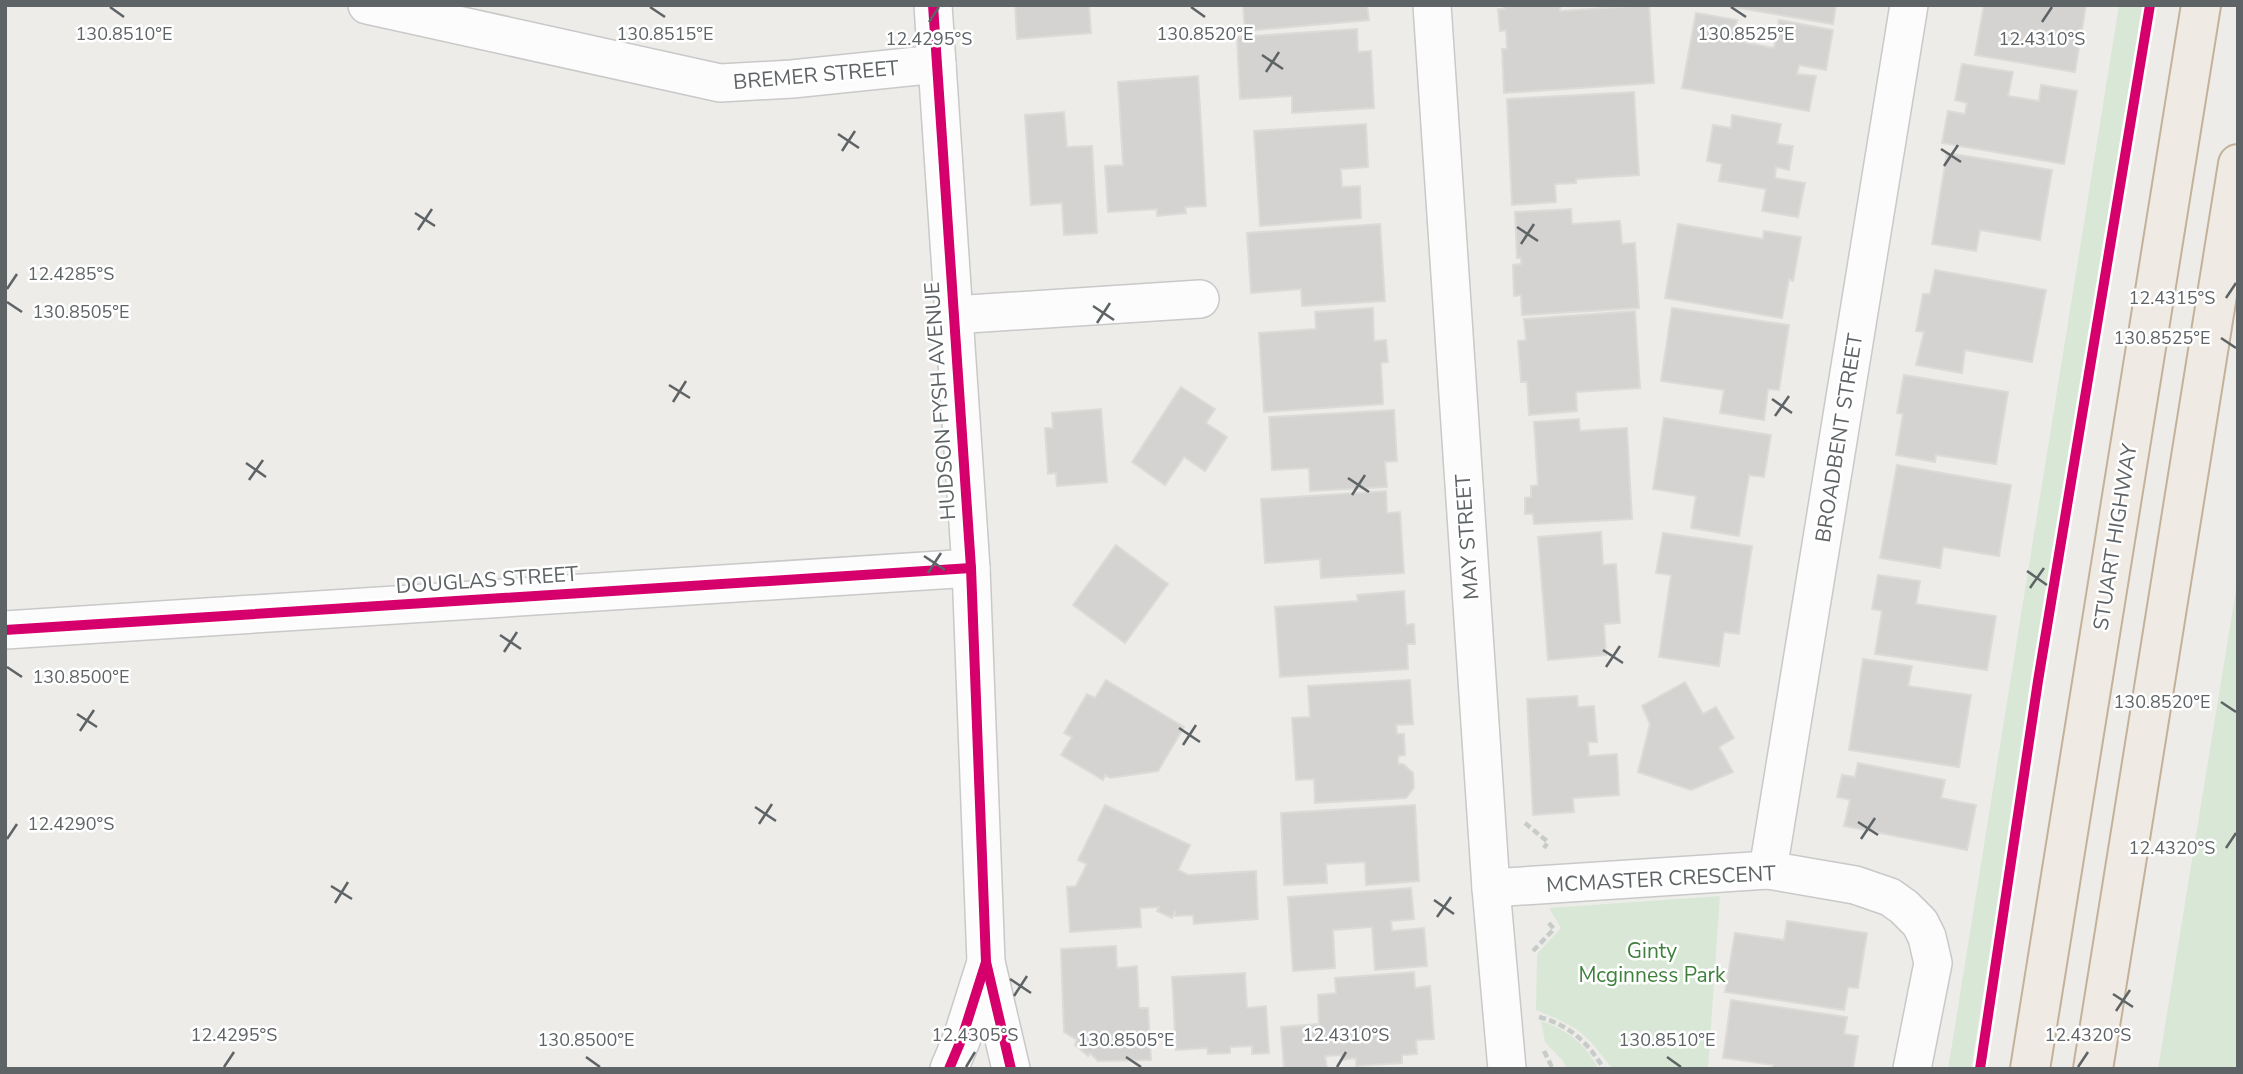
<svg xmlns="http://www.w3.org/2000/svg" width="2243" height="1074" viewBox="0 0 2243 1074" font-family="'Nunito Sans',sans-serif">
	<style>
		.green { fill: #d9e8d6 }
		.building { fill: #d4d3d2; stroke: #dcdbd8; stroke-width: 2 }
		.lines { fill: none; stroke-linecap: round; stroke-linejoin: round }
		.street-casing { stroke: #c8c9c8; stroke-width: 40 }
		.highway-casing { stroke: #c3b299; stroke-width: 42 }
		.path { stroke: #c7ccc9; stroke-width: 4.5; stroke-dasharray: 7 3.5; stroke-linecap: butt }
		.street { stroke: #fcfcfc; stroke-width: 37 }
		.highway { stroke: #efeae3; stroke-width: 38 }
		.cycleway-casing { stroke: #fff; stroke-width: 15 }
		.cycleway { stroke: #d6006c; stroke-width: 10 }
		.ticks { fill: none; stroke: #5e6366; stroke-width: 2.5 }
		.labels { text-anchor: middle; stroke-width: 5; stroke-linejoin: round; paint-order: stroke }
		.street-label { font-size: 21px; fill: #5e6366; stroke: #fff }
		.park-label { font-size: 21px; fill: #3f803c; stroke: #fff }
		.ticks-label { font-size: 18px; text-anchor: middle; fill: #5e6366; stroke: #fff; stroke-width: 5; stroke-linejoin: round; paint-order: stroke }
	</style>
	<rect width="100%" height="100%" fill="#edece9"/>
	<g class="green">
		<polygon points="2119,5 2143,5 1971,1069 1948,1069"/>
		<polygon points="2238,577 2238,1069 2158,1069"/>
		<path d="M1720,896L1708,1069H1612C1585,1031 1577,1027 1536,1010L1537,954L1561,928L1549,908Z"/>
		<path d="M1541,1021C1568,1030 1585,1044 1599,1069H1567L1563,1061L1545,1042Z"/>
	</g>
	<g class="building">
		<polygon points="1015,5 1089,5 1091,33 1017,39"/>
		<polygon points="1243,5 1367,5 1369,20 1245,31"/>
		<polygon points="1504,5 1560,5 1560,11 1649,5 1654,83 1504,93 1502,49 1507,49 1506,30 1500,31 1498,9 1504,9"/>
		<polygon points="1721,5 1836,5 1833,24"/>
		<polygon points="1984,5 2086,5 2075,72 1975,55"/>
		<polygon points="1696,13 1737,20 1733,40 1774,48 1779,20 1833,30 1826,70 1799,65 1797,74 1816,76 1809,111 1682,88"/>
		<polygon points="1357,29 1358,52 1371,51 1374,108 1292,113 1292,96 1240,99 1237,37"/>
		<polygon points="1962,64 2013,72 2008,96 2039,101 2041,85 2077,91 2064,164 1942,143 1948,111 1965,114 1967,103 1955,100"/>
		<polygon points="1198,76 1206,206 1185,207 1186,213 1157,216 1157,209 1108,212 1105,166 1123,165 1118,82"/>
		<polygon points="1634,92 1639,175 1576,179 1576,183 1555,184 1556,202 1512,205 1507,99"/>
		<polygon points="1064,112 1067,147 1092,146 1097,233 1064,235 1062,203 1031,205 1025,115"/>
		<polygon points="1732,115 1781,124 1777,144 1793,146 1789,170 1776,167 1775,178 1805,183 1798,217 1762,211 1766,189 1719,181 1722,164 1707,161 1713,125 1731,128"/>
		<polygon points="1366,124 1368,167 1341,169 1342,187 1360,186 1361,218 1260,226 1254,131"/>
		<polygon points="1947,153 2052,170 2040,240 1980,230 1976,251 1932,244"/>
		<polygon points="1571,209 1572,224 1620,221 1622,244 1635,243 1639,308 1522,315 1521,295 1514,296 1513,265 1521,264 1521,258 1517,258 1515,212"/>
		<polygon points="1380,224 1385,301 1302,306 1301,289 1251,293 1247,233"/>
		<polygon points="1678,224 1763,239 1764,231 1801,237 1793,281 1789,279 1782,318 1665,298"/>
		<polygon points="1935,270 2046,290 2032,362 1965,350 1962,373 1916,365 1924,332 1916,331 1923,294 1930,294"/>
		<polygon points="1373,308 1374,341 1386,340 1388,362 1381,363 1383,404 1264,412 1259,333 1316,329 1315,312"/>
		<polygon points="1672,308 1789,325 1779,390 1768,389 1764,420 1720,413 1724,390 1661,381"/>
		<polygon points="1635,311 1640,388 1576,392 1577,411 1529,415 1527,382 1521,382 1518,341 1526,340 1524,319"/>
		<polygon points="1904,375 2008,392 1996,464 1936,455 1935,462 1896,455 1903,414 1897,413"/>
		<polygon points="1181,387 1215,409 1206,423 1227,437 1205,471 1184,457 1165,485 1132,462"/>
		<polygon points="1101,409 1107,482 1057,486 1056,473 1048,474 1045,428 1053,428 1052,413"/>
		<polygon points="1394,410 1397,461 1385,462 1387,487 1310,491 1309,468 1272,470 1269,417"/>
		<polygon points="1664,418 1771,435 1764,477 1749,475 1739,536 1691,528 1696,496 1653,489"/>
		<polygon points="1579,419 1580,431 1627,428 1632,519 1534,524 1533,514 1525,514 1525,498 1531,497 1531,486 1538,485 1534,422"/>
		<polygon points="1897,465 2011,485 1999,556 1943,547 1940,568 1880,558"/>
		<polygon points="1386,491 1387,513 1400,512 1404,573 1321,578 1320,559 1265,563 1261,499"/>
		<polygon points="1601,532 1603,565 1616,564 1620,623 1604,624 1606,655 1548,660 1538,537"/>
		<polygon points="1663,533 1752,546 1739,634 1724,632 1719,666 1659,657 1671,575 1656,573"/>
		<polygon points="1116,545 1168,584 1125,643 1073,605"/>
		<polygon points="1878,575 1920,581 1916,604 1996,616 1987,670 1875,654 1882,611 1872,609"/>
		<polygon points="1404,591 1406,625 1414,624 1415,644 1407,644 1408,669 1280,677 1275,607 1358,601 1357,595"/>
		<polygon points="1863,659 1912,666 1908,686 1971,695 1959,767 1849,750"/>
		<polygon points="1106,680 1184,727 1158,771 1110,778 1105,775 1103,780 1061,755 1072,737 1064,733 1087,694 1095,698"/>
		<polygon points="1410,680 1413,724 1396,725 1397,734 1404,734 1405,755 1398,756 1398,764 1403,764 1413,773 1414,788 1406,798 1315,803 1314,779 1296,780 1292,718 1310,717 1308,686"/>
		<polygon points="1685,682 1703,714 1716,707 1734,738 1719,747 1733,772 1691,790 1638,772 1650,724 1642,706"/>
		<polygon points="1577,696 1578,707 1594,706 1597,742 1588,742 1589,756 1617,754 1619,795 1573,798 1574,812 1533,815 1527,699"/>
		<polygon points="1858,763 1945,780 1941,798 1976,805 1967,850 1844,826 1850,800 1837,797 1842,775 1855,777"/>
		<polygon points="1105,805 1190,845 1178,870 1188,875 1256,871 1258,919 1194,924 1193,915 1175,916 1175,911 1172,918 1157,911 1159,907 1140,908 1141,927 1070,932 1067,887 1076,886 1087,864 1078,860"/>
		<polygon points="1415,805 1419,881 1366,885 1365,862 1326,864 1327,883 1284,885 1281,813"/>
		<polygon points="1411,888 1414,919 1391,921 1392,931 1424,928 1427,966 1375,970 1372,927 1333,930 1335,968 1293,971 1288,897"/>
		<polygon points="1787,921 1867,933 1858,988 1848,987 1844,1010 1725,992 1735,933 1784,940"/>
		<polygon points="1116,946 1117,968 1137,966 1139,1008 1148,1008 1151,1060 1098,1061 1090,1053 1088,1056 1075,1045 1077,1040 1064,1032 1061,949"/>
		<polygon points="1414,972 1415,988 1430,986 1434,1039 1416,1040 1417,1054 1402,1055 1402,1063 1356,1066 1356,1058 1342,1060 1341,1055 1325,1056 1327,1068 1284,1069 1281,1027 1319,1024 1318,995 1336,993 1335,978"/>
		<polygon points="1245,973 1247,1008 1266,1006 1269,1053 1252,1054 1252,1046 1230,1047 1230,1053 1208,1054 1207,1048 1176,1050 1172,977"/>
		<polygon points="1731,1000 1847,1017 1844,1034 1858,1036 1853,1069 1772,1069 1773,1065 1723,1058"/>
	</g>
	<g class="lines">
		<g class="street-casing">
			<g id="street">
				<polyline points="367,5 720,83 792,79 937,64"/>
				<polyline points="933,5 971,568 986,962 1011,1069"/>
				<polyline points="1432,5 1491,888 1507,1069"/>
				<polyline points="953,315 1200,299"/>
				<polyline points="5,630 971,568"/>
				<polyline points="1768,870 1909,5"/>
				<polyline points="1491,888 1768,870 1855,885 1890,897 1904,907 1920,923 1927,937 1933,963 1912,1069"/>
				<polyline points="949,1069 962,1038 986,962"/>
			</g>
		</g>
		<g class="highway-casing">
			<g id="highway">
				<polyline points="2030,1069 2201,5"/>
				<polyline points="2093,1069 2238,164"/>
			</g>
		</g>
		<g class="path">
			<polyline points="1525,823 1548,842 1544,848"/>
			<polyline points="1533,951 1554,929 1548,922"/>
			<path d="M1539,1017C1570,1025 1587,1042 1604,1069"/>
			<polyline points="1544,1051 1553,1069"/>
		</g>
		<use href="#street" class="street"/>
		<use href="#highway" class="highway"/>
		<g class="cycleway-casing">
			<g id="cycleway">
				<polyline points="933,5 971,568 986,962 1011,1069"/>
				<polyline points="5,630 971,568"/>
				<polyline points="949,1069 962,1038 986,962"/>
				<polyline points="1980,1069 2038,681 2150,5"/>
			</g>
		</g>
		<use href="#cycleway" class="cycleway"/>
	</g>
	<path class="ticks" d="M110,7L124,17M650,7L665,17M1191,7L1205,17M1731,7L1746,17M929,22L939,7M2042,22L2052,7M1262,55L1283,69M1266,72L1279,52M838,134L859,148M1941,149L1961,162M842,151L855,131M1944,166L1958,145M415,213L435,226M1517,227L1538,241M418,230L432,209M1521,244L1534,224M7,289L17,274M2226,298L2236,283M7,302L22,312M1093,306L1114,320M1097,323L1110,303M2221,338L2236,348M669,385L690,398M1772,399L1792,413M673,402L686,381M1775,416L1789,396M246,463L266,477M1348,478L1369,492M249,480L263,460M1352,495L1365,475M924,556L945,570M2027,571L2047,585M928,573L941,553M2030,588L2044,568M500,635L521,649M1603,650L1623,663M504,652L517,632M7,667L22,677M1606,667L1620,646M2221,702L2236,712M77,714L97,727M1179,728L1200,742M80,731L94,710M1183,745L1196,725M755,807L776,821M1858,822L1878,835M759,824L772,804M7,839L17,824M1861,839L1875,818M2226,848L2236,833M331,886L352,899M1434,900L1454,914M335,903L348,882M1437,917L1451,897M1010,979L1031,993M2113,994L2133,1007M1014,996L1027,976M2116,1011L2130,990M586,1057L600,1067M1126,1057L1141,1067M1667,1057L1681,1067M224,1067L234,1052M966,1067L975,1052M1337,1067L1346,1052M2078,1067L2088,1052"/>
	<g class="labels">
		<g class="street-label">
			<text transform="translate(816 75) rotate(-5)" y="7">BREMER STREET</text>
			<text transform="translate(940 401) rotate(-94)" y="7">HUDSON FYSH AVENUE</text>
			<text transform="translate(1839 438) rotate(-81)" y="7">BROADBENT STREET</text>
			<text transform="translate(1467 537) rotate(-94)" y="7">MAY STREET</text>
			<text transform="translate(2115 537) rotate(-81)" y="7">STUART HIGHWAY</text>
			<text transform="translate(487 580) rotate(-4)" y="7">DOUGLAS STREET</text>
			<text transform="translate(1661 879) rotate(-3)" y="7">MCMASTER CRESCENT</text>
		</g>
		<g class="park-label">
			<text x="1652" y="958">Ginty<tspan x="1652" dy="24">Mcginness Park</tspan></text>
		</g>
	</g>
	<g class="ticks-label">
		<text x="124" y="40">130.8510°E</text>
		<text x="665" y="40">130.8515°E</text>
		<text x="1205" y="40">130.8520°E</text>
		<text x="1746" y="40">130.8525°E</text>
		<text x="929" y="45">12.4295°S</text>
		<text x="2042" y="45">12.4310°S</text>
		<text x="71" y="280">12.4285°S</text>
		<text x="2172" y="304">12.4315°S</text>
		<text x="81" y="318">130.8505°E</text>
		<text x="2162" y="344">130.8525°E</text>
		<text x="81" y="683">130.8500°E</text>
		<text x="2162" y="708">130.8520°E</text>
		<text x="71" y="830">12.4290°S</text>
		<text x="2172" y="854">12.4320°S</text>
		<text x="234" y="1041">12.4295°S</text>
		<text x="975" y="1041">12.4305°S</text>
		<text x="1346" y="1041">12.4310°S</text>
		<text x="2088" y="1041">12.4320°S</text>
		<text x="586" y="1046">130.8500°E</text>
		<text x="1126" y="1046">130.8505°E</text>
		<text x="1667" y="1046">130.8510°E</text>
	</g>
	<rect width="2243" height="1074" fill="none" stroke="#5e6366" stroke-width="14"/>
</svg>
